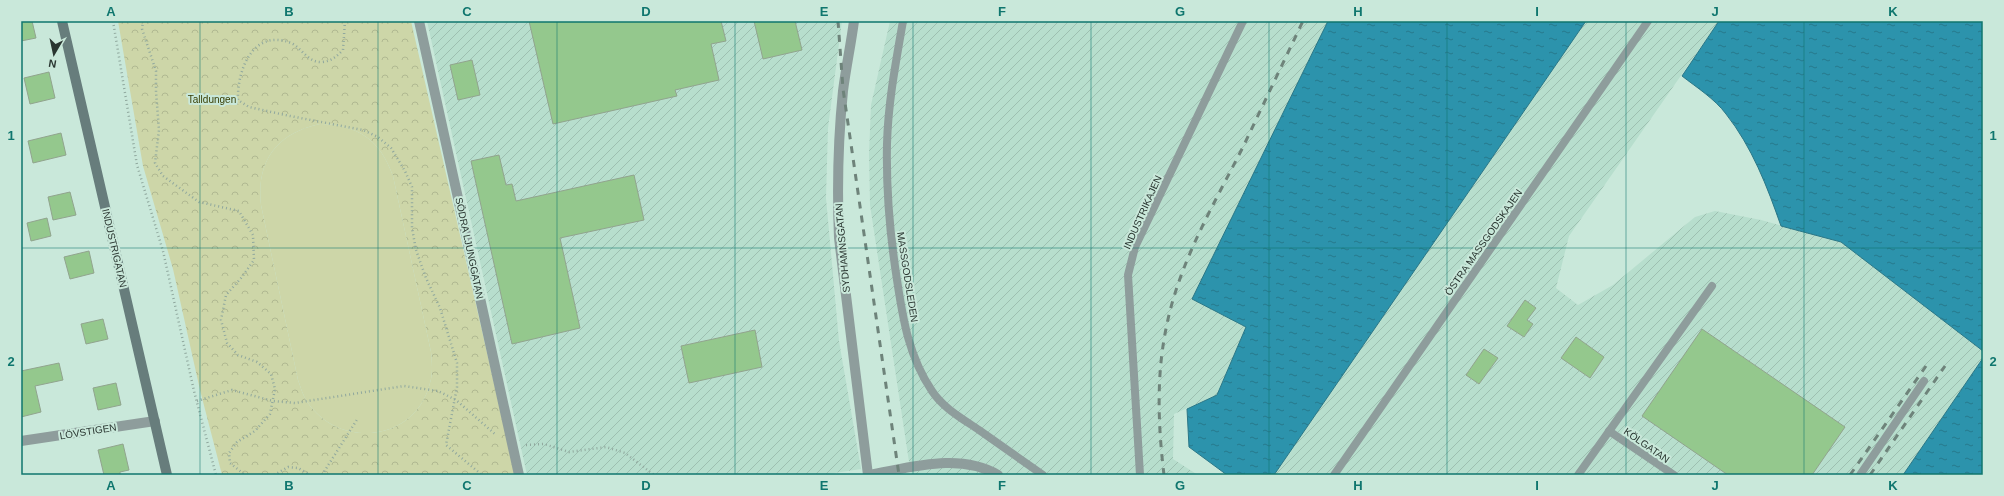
<svg xmlns="http://www.w3.org/2000/svg" width="2004" height="496" viewBox="0 0 2004 496" font-family="Helvetica,sans-serif">
	<style>
		.industrial { fill: url(#industrial-furrows) }
		.green { fill: #cdd6a8 }
		.forest { fill: url(#forest-crowns); fill-rule: evenodd }
		.water { fill: url(#water-ripples); stroke: #2b7787 }
		.building { fill: #94c88d; stroke: #91a48e }
		.lines { fill: none; stroke-linecap: round; stroke-linejoin: round }
		.path { stroke: #90a89e; stroke-width: 2.5; stroke-dasharray: 1 3; stroke-linecap: butt }
		.lane { stroke: #8e9d9c; stroke-width: 8 }
		.street { stroke: #8e9d9c; stroke-width: 10 }
		.secondary { stroke: #677d7c; stroke-width: 10 }
		.rail { stroke: #6e837a; stroke-width: 3; stroke-dasharray: 7 7; stroke-linecap: butt }
		.grid { fill: none; stroke: #0f766e; stroke-width: 1; stroke-opacity: 0.55 }
		.labels { text-anchor: middle; stroke-width: 4; stroke-linejoin: round; paint-order: stroke }
		.park-label { font-size: 10px; fill: #383e04; stroke: #c9e8da }
		.street-label { font-size: 10px; fill: #293530; stroke: #c9e8da }
		.neatline { fill: none; stroke: #0f766e; stroke-width: 1.5 }
		.grid-label { font-size: 13px; text-anchor: middle; font-weight: bold; fill: #0f766e }
	</style>
	<defs>
		<pattern id="industrial-furrows" width="10" height="10" patternUnits="userSpaceOnUse"><rect width="10" height="10" fill="#b7decd"/><path d="M-1 1l2-2M0 10L10 0M9 11l2-2" fill="none" stroke="#9dbfb0"/></pattern>
		<pattern id="forest-crowns" width="20" height="18" patternUnits="userSpaceOnUse"><rect width="20" height="18" fill="#cdd6a8"/><path d="M2 6a3 3 0 1 1 6 0M12 15a3 3 0 1 1 6 0" fill="none" stroke="#b0b891"/></pattern>
		<pattern id="water-ripples" width="26" height="14" patternUnits="userSpaceOnUse"><rect width="26" height="14" fill="#2c93ac"/><path d="M2 4q2-2 4 0t4 0M15 11q2-2 4 0t4 0" fill="none" stroke="#26798c"/></pattern>
	</defs>
	<rect width="100%" height="100%" fill="#c9e8da"/>
	<g class="industrial">
		<polygon points="427,21 842,21 828,128 826,198 839,341 861,469 821,475 527,475"/>
		<polygon points="890,21 1328,21 1193,299 1246,327 1217,395 1174,414 1173,459 1198,475 911,475 870,205 869,154 871,105"/>
		<polygon points="1586,21 1719,21 1569,236 1556,288 1578,305 1613,285 1695,217 1715,211 1761,220 1841,242 1983,351 1983,358 1903,475 1274,475"/>
	</g>
	<path class="green" d="M320,124C359,125 380,140 393,176L431,352C432,363 433,373 430,383C416,441 341,450 308,403C303,396 301,388 298,380L261,205C256,161 277,133 320,124Z"/>
	<path class="forest" d="M118,21H411L515,475H222L200,390L173,269L143,166ZM320,124C359,125 380,140 393,176L431,352C432,363 433,373 430,383C416,441 341,450 308,403C303,396 301,388 298,380L261,205C256,161 277,133 320,124Z"/>
	<g class="water">
		<polygon points="1328,21 1586,21 1274,475 1227,475 1189,447 1187,409 1217,395 1246,327 1192,299"/>
		<path d="M1719,21H1983V351L1841,242L1781,226C1767,186 1752,147 1726,114C1715,99 1696,87 1682,76Z"/>
		<polygon points="1983,358 1983,475 1903,475"/>
	</g>
	<g class="building">
		<polygon points="21,21 32,21 36,38 21,41"/>
		<polygon points="529,21 721,21 726,41 711,44 719,80 675,90 677,96 553,124"/>
		<polygon points="754,21 795,21 802,50 763,59"/>
		<polygon points="472,60 480,95 458,100 450,65"/>
		<polygon points="49,72 55,98 30,104 24,78"/>
		<polygon points="61,133 66,155 33,163 28,141"/>
		<polygon points="499,155 506,185 512,184 516,201 634,175 644,220 560,238 580,328 512,344 471,161"/>
		<polygon points="70,192 76,215 53,220 48,197"/>
		<polygon points="47,218 51,236 31,241 27,223"/>
		<polygon points="89,251 94,273 70,279 64,257"/>
		<polygon points="1525,300 1536,308 1527,320 1533,324 1524,337 1507,326"/>
		<polygon points="103,319 108,339 86,344 81,324"/>
		<polygon points="1702,329 1845,427 1812,475 1728,475 1642,416"/>
		<polygon points="755,330 762,367 689,383 681,346"/>
		<polygon points="1576,337 1604,357 1590,378 1561,358"/>
		<polygon points="1484,349 1498,358 1479,384 1466,375"/>
		<polygon points="59,363 63,380 35,386 41,412 21,417 21,371"/>
		<polygon points="116,383 121,405 98,410 93,388"/>
		<polygon points="123,444 129,470 120,472 120,475 104,475 98,450"/>
	</g>
	<g class="lines">
		<g class="path">
			<polyline points="113,21 137,165 163,251 194,391 216,475"/>
			<polyline points="143,21 142,29 156,71 156,92 159,130 155,163 163,176 199,202 239,211 253,235 254,260 242,277 226,295 221,320 227,343 238,355 257,362 271,374 275,389 270,414 255,431 237,442 229,453 230,463 245,475"/>
			<path d="M345,21L343,50C337,56 332,61 322,62C308,63 302,48 291,43C253,28 237,70 238,100L249,107L285,115L363,130L378,137L391,148L405,171L412,187V228L416,250L426,278L440,308L457,363V387L446,445L482,475"/>
			<polyline points="197,401 232,390 273,401 295,403 404,386 438,391 456,400 496,435"/>
			<polyline points="526,445 544,444 569,452 606,447 625,453 654,475"/>
			<polyline points="274,475 288,467 298,468 310,475"/>
			<polyline points="322,475 358,418"/>
			<polyline points="409,475 410,475"/>
		</g>
		<g class="lane">
			<path d="M903,21C896,61 888,103 887,144C886,190 890,235 897,280C903,320 909,357 932,391C943,408 963,419 979,430C1000,445 1022,460 1043,475"/>
			<polyline points="1609,431 1674,475"/>
			<polyline points="1140,475 1128,275 1135,247 1243,21"/>
			<polyline points="1334,475 1648,21"/>
			<polyline points="1578,475 1712,286"/>
			<polyline points="1860,475 1924,381"/>
		</g>
		<g class="street">
			<polyline points="419,21 519,475"/>
			<path d="M854,21C851,44 846,67 843,91C838,140 837,189 839,238L868,475"/>
			<polyline points="21,441 155,421"/>
			<path d="M868,475C910,468 959,452 998,475"/>
		</g>
		<polyline class="secondary" points="62,21 167,475"/>
		<g class="rail">
			<polyline points="838,21 843,89 899,475"/>
			<path d="M1164,475C1158,425 1156,374 1167,324C1180,261 1214,204 1243,147C1263,105 1283,63 1303,21"/>
			<polyline points="1850,475 1926,366"/>
			<polyline points="1870,475 1945,366"/>
		</g>
	</g>
	<path class="grid" d="M200,21V475M378,21V475M557,21V475M735,21V475M913,21V475M1091,21V475M1269,21V475M1447,21V475M1626,21V475M1804,21V475M21,248H1983"/>
	<g class="labels">
		<g class="park-label">
			<text x="212" y="103">Talldungen</text>
		</g>
		<g class="street-label">
			<text transform="translate(1142 212) rotate(-66)" y="4">INDUSTRIKAJEN</text>
			<text transform="translate(1483 242) rotate(-55)" y="4">ÖSTRA MASSGODSKAJEN</text>
			<text transform="translate(115 248) rotate(77)" y="4">INDUSTRIGATAN</text>
			<text transform="translate(470 248) rotate(78)" y="4">SÖDRA LJUNGGATAN</text>
			<text transform="translate(842 248) rotate(-95)" y="4">SYDHAMNSGATAN</text>
			<text transform="translate(908 277) rotate(81)" y="4">MASSGODSLEDEN</text>
			<text transform="translate(88 431) rotate(-9)" y="4">LÖVSTIGEN</text>
			<text transform="translate(1647 445) rotate(35)" y="4">KÖLGATAN</text>
		</g>
	</g>
	<rect width="2004" height="496" fill="none" stroke="#c9e8da" stroke-width="44"/>
	<g transform="translate(54 54) rotate(189)" stroke="#c9e8da" stroke-width="3" paint-order="stroke">
	<path d="M0-3L7 15L0 10L-7 15Z" fill="#293530"/>
	<text y="-6" font-size="11" font-weight="bold" text-anchor="middle" fill="#293530">N</text>
	</g>
	<rect x="22" y="22" width="1960" height="452" class="neatline"/>
	<g class="grid-label">
		<text x="111" y="16">A</text>
		<text x="289" y="16">B</text>
		<text x="467" y="16">C</text>
		<text x="646" y="16">D</text>
		<text x="824" y="16">E</text>
		<text x="1002" y="16">F</text>
		<text x="1180" y="16">G</text>
		<text x="1358" y="16">H</text>
		<text x="1537" y="16">I</text>
		<text x="1715" y="16">J</text>
		<text x="1893" y="16">K</text>
		<text x="11" y="140">1</text>
		<text x="1993" y="140">1</text>
		<text x="11" y="366">2</text>
		<text x="1993" y="366">2</text>
		<text x="111" y="490">A</text>
		<text x="289" y="490">B</text>
		<text x="467" y="490">C</text>
		<text x="646" y="490">D</text>
		<text x="824" y="490">E</text>
		<text x="1002" y="490">F</text>
		<text x="1180" y="490">G</text>
		<text x="1358" y="490">H</text>
		<text x="1537" y="490">I</text>
		<text x="1715" y="490">J</text>
		<text x="1893" y="490">K</text>
	</g>
</svg>
